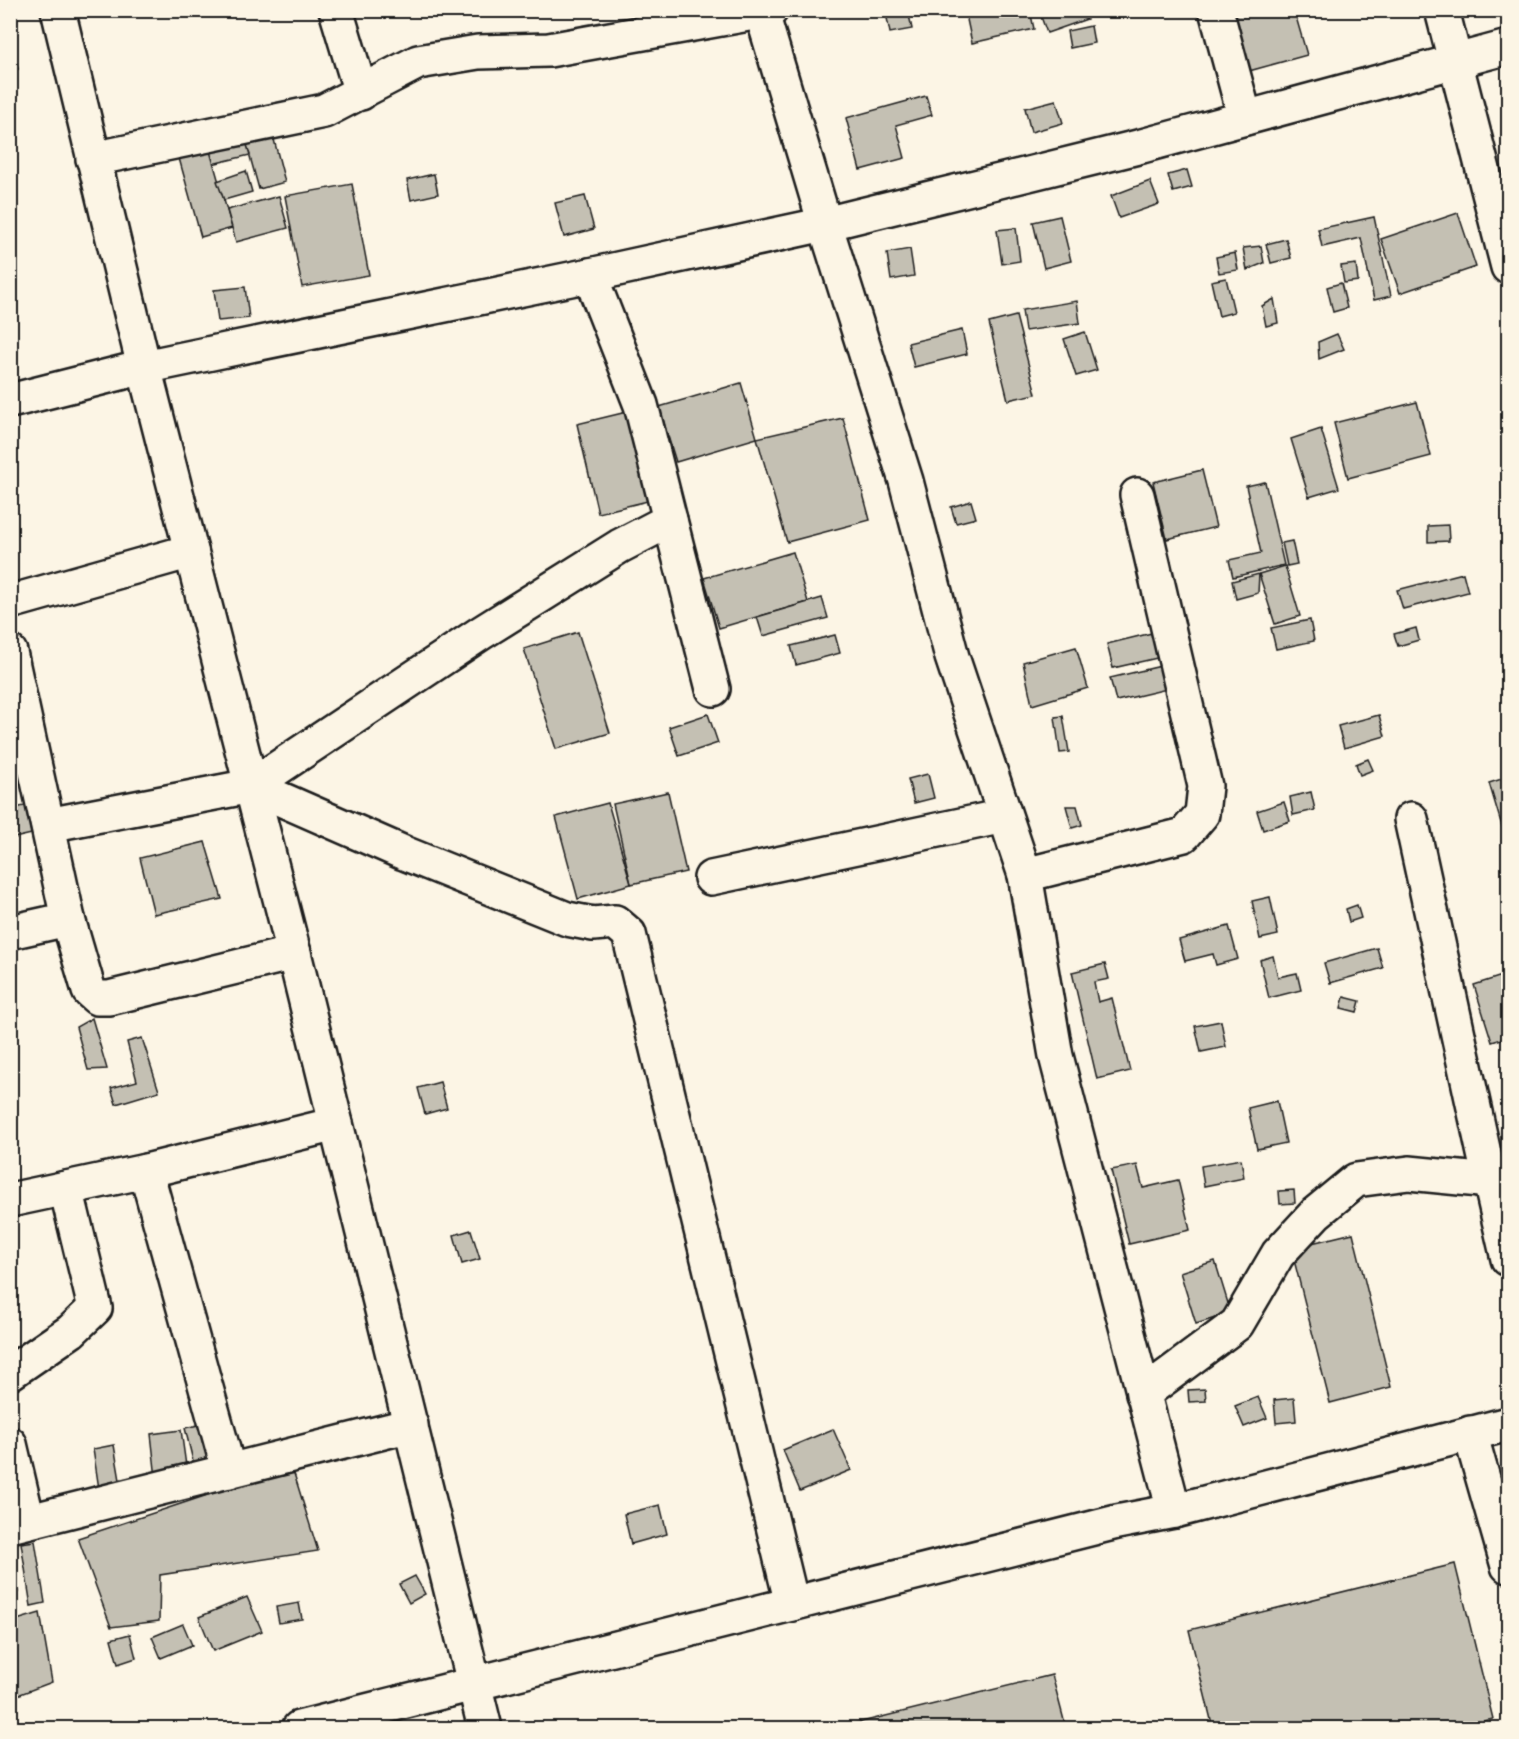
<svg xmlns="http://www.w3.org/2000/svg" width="1519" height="1739" viewBox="0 0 1519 1739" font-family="'Balsamiq Sans',sans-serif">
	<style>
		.building { fill: #c4c0b3; stroke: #1c1c1c; stroke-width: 1.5 }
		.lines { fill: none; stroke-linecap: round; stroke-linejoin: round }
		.minor-casing { stroke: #1c1c1c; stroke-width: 38 }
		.minor { stroke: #fcf5e5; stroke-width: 33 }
	</style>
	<rect width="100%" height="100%" fill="#fcf5e5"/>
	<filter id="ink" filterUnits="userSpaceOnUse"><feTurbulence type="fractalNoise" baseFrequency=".0167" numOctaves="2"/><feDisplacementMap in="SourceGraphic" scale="12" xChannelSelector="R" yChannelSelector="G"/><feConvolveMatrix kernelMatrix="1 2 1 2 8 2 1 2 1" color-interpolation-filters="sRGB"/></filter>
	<g filter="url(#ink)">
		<g class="building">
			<polygon points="897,10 908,10 912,29 890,33 886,13"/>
			<polygon points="965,10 1030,10 1034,29 972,43"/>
			<polygon points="1049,10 1084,10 1087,19 1047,33 1040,14"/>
			<polygon points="1233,10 1294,10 1307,55 1249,71"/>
			<polygon points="1091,26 1094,43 1070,48 1067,31"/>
			<polygon points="10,36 18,69 10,70"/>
			<polygon points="926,96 932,115 896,125 905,158 860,170 846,118"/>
			<polygon points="1056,100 1063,123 1031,132 1025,108"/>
			<polygon points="271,128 285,182 259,189 244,135"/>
			<polygon points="244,135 250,155 212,164 208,144"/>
			<polygon points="208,144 232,228 201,237 177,151"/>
			<polygon points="1187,170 1192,187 1173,192 1168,175"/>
			<polygon points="246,171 252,192 224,200 217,181"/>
			<polygon points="434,174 438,194 411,200 407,180"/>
			<polygon points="1150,181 1159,204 1119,218 1111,196"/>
			<polygon points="352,184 369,275 302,287 285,196"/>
			<polygon points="279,196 288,228 236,242 227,210"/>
			<polygon points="585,196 594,229 564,237 555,203"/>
			<polygon points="1458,213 1476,267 1400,293 1381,239"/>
			<polygon points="1060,216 1071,261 1044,268 1033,222"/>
			<polygon points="1374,217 1391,296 1374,300 1361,238 1322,247 1318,229"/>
			<polygon points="1016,228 1020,261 1002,264 997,230"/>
			<polygon points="1286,239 1291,258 1271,263 1266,244"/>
			<polygon points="1261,246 1264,263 1247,270 1243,248"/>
			<polygon points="910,249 914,276 891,280 887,253"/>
			<polygon points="1235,253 1238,270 1219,273 1216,257"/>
			<polygon points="1356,264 1358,281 1344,283 1341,266"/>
			<polygon points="1226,278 1234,312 1219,316 1211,281"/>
			<polygon points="1341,283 1347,308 1333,312 1327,287"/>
			<polygon points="245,287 249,318 218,321 214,290"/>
			<polygon points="1274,299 1278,323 1266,326 1262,306"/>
			<polygon points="1077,301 1080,323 1025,331 1022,310"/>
			<polygon points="1016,316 1036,394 1008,400 989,323"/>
			<polygon points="962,330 967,354 914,367 908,343"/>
			<polygon points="1085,332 1097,370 1076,376 1064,339"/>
			<polygon points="1337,334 1344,349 1319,359 1318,342"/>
			<polygon points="741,383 757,438 676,462 659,407"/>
			<polygon points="1417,402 1431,456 1348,478 1334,423"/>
			<polygon points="635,410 656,499 598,513 577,424"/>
			<polygon points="843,418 870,520 787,542 757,438"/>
			<polygon points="1321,429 1339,488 1309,497 1291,439"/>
			<polygon points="1202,470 1216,527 1167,539 1153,482"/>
			<polygon points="1265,482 1284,565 1233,577 1229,560 1261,553 1246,486"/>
			<polygon points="971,501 976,518 956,523 951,507"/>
			<polygon points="1448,525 1449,541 1428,542 1428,526"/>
			<polygon points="1292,541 1297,564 1287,566 1282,543"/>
			<polygon points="793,552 808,602 719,628 704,578"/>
			<polygon points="1285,566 1300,616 1275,624 1259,574"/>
			<polygon points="1463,573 1468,592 1403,609 1397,590"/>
			<polygon points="1259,574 1258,593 1236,599 1232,581"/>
			<polygon points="822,598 828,618 763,636 757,617"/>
			<polygon points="1310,620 1314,641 1276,649 1271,628"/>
			<polygon points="1416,628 1419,640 1398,646 1394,634"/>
			<polygon points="1160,631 1166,656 1113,668 1107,644"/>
			<polygon points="578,632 610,733 556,749 524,649"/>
			<polygon points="835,635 840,653 796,665 791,646"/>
			<polygon points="1076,647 1088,688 1032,705 1023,662"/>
			<polygon points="1161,666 1167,689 1116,701 1110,678"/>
			<polygon points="708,714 718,743 679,756 669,727"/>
			<polygon points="1379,715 1385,736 1344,748 1338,726"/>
			<polygon points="1063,716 1069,752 1060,753 1055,717"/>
			<polygon points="1368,759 1373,770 1360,775 1356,764"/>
			<polygon points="928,774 934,798 914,803 908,779"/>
			<polygon points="1508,777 1508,846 1489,783"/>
			<polygon points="668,792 686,872 631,884 613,804"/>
			<polygon points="1311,792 1315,810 1293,815 1290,797"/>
			<polygon points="1284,802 1290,821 1263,830 1257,811"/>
			<polygon points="608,803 631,884 578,899 556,817"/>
			<polygon points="29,805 40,832 10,839 10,809"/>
			<polygon points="1066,806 1077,806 1082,825 1072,828"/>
			<polygon points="205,842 222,899 154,914 140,858"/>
			<polygon points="1270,897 1278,935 1260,939 1252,901"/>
			<polygon points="1357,905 1361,918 1349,922 1346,909"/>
			<polygon points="1229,926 1238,959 1216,965 1213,954 1185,961 1179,940"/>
			<polygon points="1377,948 1383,968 1330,983 1324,963"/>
			<polygon points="1273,956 1278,977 1297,973 1301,990 1269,998 1260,960"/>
			<polygon points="1105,964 1109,979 1094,982 1098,1002 1112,998 1130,1071 1097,1079 1072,972"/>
			<polygon points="1508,974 1508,1037 1492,1042 1474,985"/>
			<polygon points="1344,997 1360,1001 1357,1012 1341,1008"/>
			<polygon points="92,1018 107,1069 88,1070 76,1027"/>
			<polygon points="1221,1021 1226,1047 1201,1052 1195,1026"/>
			<polygon points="142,1038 159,1091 116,1104 111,1088 137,1081 127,1042"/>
			<polygon points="440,1082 447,1108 425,1114 418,1088"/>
			<polygon points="1277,1101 1286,1143 1257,1149 1248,1108"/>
			<polygon points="1241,1159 1244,1178 1204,1186 1201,1166"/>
			<polygon points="1137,1165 1143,1188 1178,1180 1190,1230 1129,1244 1111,1170"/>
			<polygon points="1294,1190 1295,1203 1280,1204 1279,1191"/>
			<polygon points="471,1230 480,1259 462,1264 454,1235"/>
			<polygon points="1353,1233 1391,1387 1330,1403 1291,1248"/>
			<polygon points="1215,1261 1231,1313 1196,1324 1180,1272"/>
			<polygon points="1205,1389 1206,1401 1189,1402 1188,1390"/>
			<polygon points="1258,1397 1267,1418 1244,1427 1235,1406"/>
			<polygon points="1294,1398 1296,1421 1276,1423 1274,1400"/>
			<polygon points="203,1424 212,1465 195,1469 185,1428"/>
			<polygon points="833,1429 851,1470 800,1491 783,1450"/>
			<polygon points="181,1430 187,1473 156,1478 151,1434"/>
			<polygon points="114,1445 121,1486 99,1489 93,1449"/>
			<polygon points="292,1467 318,1551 160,1575 159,1621 111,1627 78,1538"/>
			<polygon points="660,1505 667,1534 631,1544 624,1514"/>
			<polygon points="35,1541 45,1603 31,1606 21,1543"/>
			<polygon points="10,1559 18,1592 10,1593"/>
			<polygon points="1455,1564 1493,1719 1455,1728 1213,1728 1189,1630"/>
			<polygon points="415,1576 425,1594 409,1603 399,1584"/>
			<polygon points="247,1597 262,1631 213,1651 199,1617"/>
			<polygon points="299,1603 302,1619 279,1623 276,1607"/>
			<polygon points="40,1613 52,1682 10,1698 10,1622"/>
			<polygon points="183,1624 192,1645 161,1658 152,1637"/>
			<polygon points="130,1634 136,1658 118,1664 111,1639"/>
			<polygon points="1052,1675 1066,1728 837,1728"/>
		</g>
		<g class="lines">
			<g class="minor-casing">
				<g id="minor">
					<polyline points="58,10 144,367 294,953 485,1728"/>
					<polyline points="336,10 361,93"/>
					<polyline points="761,10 825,224 906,481 952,657 1025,875 1056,1056 1174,1511"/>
					<polyline points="1216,10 1245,118"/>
					<polyline points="1442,10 1508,267"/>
					<polyline points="93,159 324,111 418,62 478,52 549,50 771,10"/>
					<polyline points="10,401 144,367 590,275 825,224 1142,146 1508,47"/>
					<polyline points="670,520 713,689"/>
					<polyline points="10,602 191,551"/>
					<polyline points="10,652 68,919"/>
					<polyline points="251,786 404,853 567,919 593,924 615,922 629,934 792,1604"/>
					<polyline points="1411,819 1490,1181 1508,1259"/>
					<polyline points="48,825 251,786 481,633 620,546 670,520 641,405 590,275"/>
					<polyline points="1025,875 1184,835 1202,814 1205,786 1137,495"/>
					<polyline points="711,878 1004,816"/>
					<polyline points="10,932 68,919 89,991 97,998 109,998 294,953"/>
					<polyline points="146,1171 229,1471"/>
					<polyline points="10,1200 146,1171 336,1124"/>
					<polyline points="10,1373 71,1331 95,1308 66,1188"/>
					<polyline points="1143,1394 1237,1324 1278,1254 1316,1213 1356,1180 1409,1173 1490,1181"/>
					<polyline points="1470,1433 1508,1566"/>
					<polyline points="10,1444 28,1521"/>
					<polyline points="10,1526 411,1425"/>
					<polyline points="299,1728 1117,1522 1174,1511 1508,1424"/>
				</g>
			</g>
			<use href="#minor" class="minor"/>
		</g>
	</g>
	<rect width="1519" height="1739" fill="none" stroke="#fcf5e5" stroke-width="36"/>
	<rect x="18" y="18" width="1483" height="1703" fill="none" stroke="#1c1c1c" stroke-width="2" filter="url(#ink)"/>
</svg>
